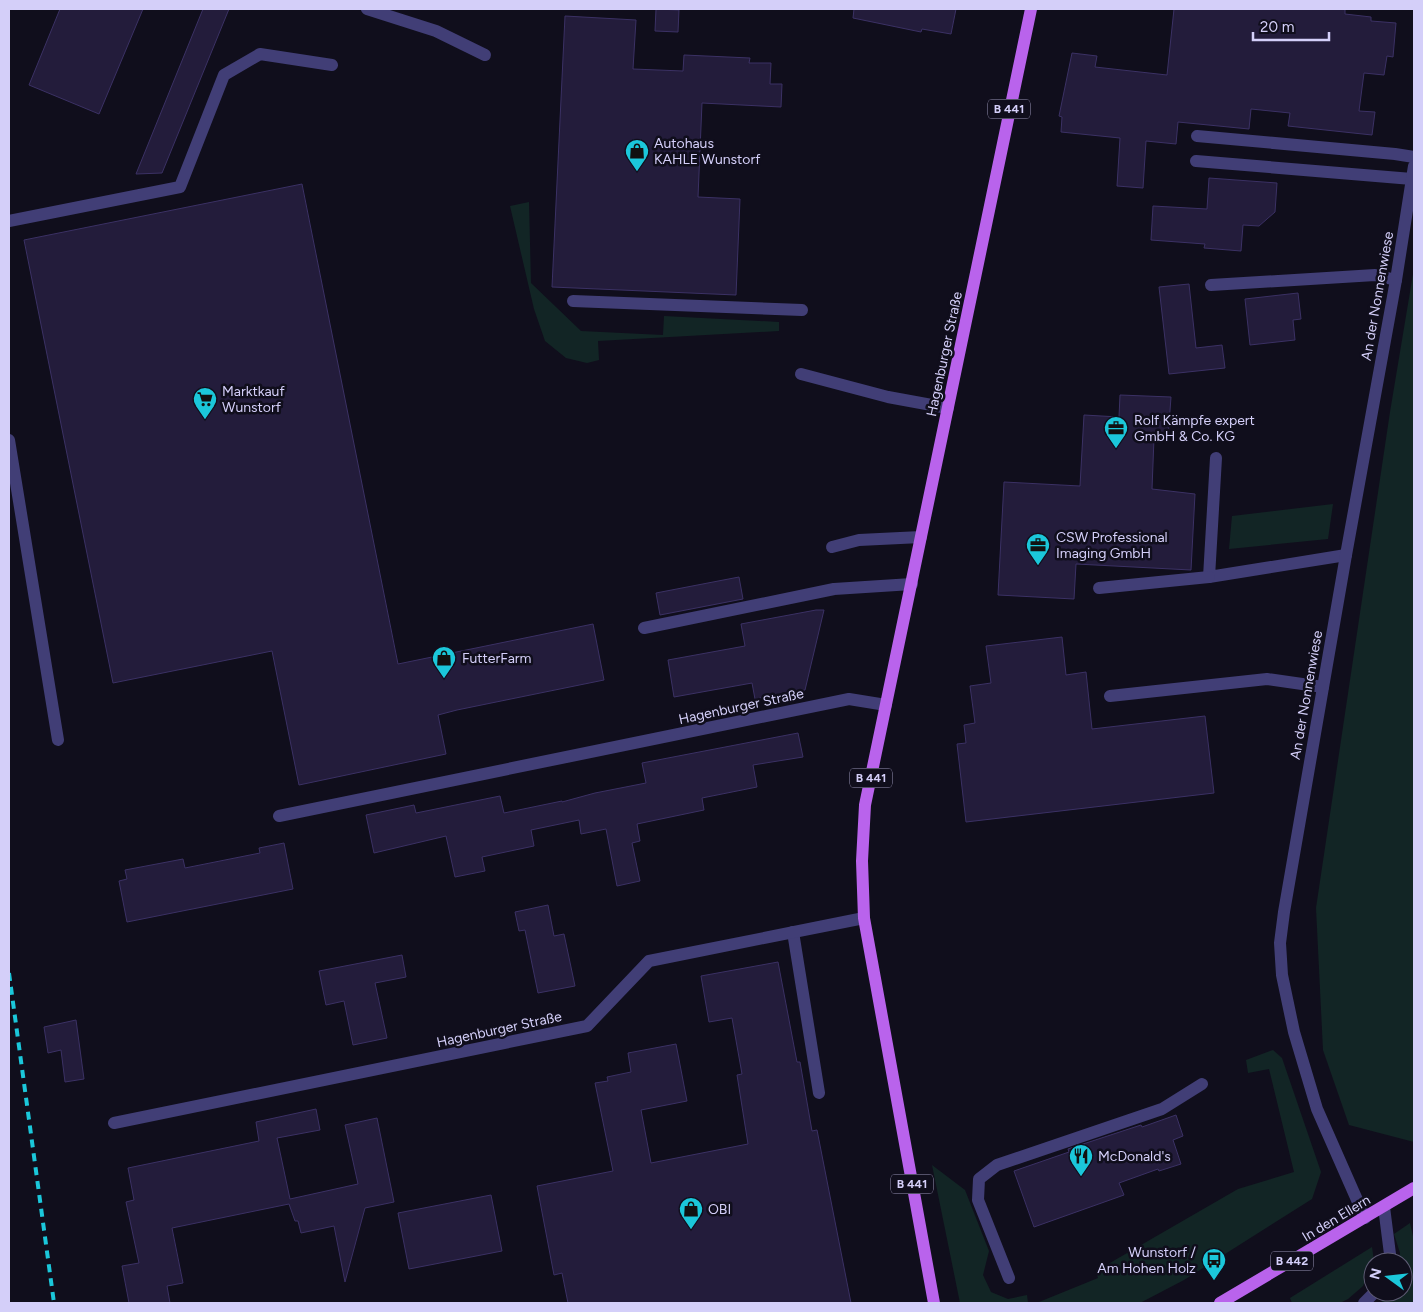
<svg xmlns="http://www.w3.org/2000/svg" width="1423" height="1312" viewBox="0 0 1423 1312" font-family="Figtree,sans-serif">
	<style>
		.green { fill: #122525 }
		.building { fill: #231c3b; stroke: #3b3164 }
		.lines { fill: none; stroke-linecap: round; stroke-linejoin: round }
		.service { stroke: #413e76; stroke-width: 12 }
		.minor { stroke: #413e76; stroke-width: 12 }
		.primary { stroke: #b963ec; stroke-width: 12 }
		.rail { stroke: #1bc7da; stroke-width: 4; stroke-dasharray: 8 6; stroke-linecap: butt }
		.labels { text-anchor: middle; stroke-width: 5; stroke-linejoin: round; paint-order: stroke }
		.shield { fill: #100e1c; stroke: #9995b7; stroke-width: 1 }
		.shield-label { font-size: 12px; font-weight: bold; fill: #d4cff9 }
		.poi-label { font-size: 14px; fill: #d4cff9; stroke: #100e1c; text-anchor: start }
		.street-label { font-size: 14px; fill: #d4cff9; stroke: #100e1c }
	</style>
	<rect width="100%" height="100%" fill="#100e1c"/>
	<g class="green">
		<polygon points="529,202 531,283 581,331 663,335 664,316 779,322 779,331 598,341 599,360 587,363 566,358 545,341 534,309 510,206"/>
		<polygon points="1414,268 1414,1142 1349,1125 1323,1050 1316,908 1390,412"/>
		<polygon points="1333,504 1328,539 1229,549 1232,516"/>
		<polygon points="1273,1050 1282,1058 1321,1172 1312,1199 1184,1280 1140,1303 1039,1303 1039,1302 1098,1278 1096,1271 1238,1189 1294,1172 1269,1069 1248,1073 1246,1060"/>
		<polygon points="932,1165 965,1190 989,1251 983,1275 991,1292 1008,1299 1027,1295 1028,1303 960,1303"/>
		<polygon points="1410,1223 1413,1236 1414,1235 1414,1303 1381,1303 1388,1292 1403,1292 1403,1262 1399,1262 1400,1253 1394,1234"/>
		<polygon points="1372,1247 1374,1261 1363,1286 1348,1299 1340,1303 1292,1303 1290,1298"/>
	</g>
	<g class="building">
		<polygon points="60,9 143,9 99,114 29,85"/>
		<polygon points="203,9 229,9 162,173 136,174"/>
		<polygon points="656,9 679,10 678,32 655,31"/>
		<polygon points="854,9 956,9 951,34 922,29 921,32 853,18"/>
		<polygon points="1174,9 1345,9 1345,14 1371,17 1371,21 1396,23 1393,57 1387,56 1384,75 1364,73 1359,111 1375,112 1372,135 1288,126 1290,113 1251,109 1249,129 1178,122 1176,144 1146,141 1143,188 1117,186 1120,138 1061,132 1062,117 1059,116 1072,53 1097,56 1095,67 1167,75"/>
		<polygon points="565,16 636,20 633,69 683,71 684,55 750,58 749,63 771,63 770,84 782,84 781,107 702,103 698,197 740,199 736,295 552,287"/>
		<polygon points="1209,178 1277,183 1275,212 1259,226 1243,225 1241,251 1204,248 1205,244 1151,240 1153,206 1207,209"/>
		<polygon points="302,184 398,664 593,624 604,680 457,710 438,715 446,754 299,785 272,651 113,683 24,240"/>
		<polygon points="1189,284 1196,348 1222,345 1225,368 1169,374 1159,287"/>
		<polygon points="1298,293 1301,319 1293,320 1295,340 1250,345 1245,299"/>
		<polygon points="1120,395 1171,397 1168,438 1154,438 1152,489 1195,494 1191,570 1076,564 1074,599 998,595 1004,482 1080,486 1084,415 1119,417"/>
		<polygon points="739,577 743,599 660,615 656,593"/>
		<polygon points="816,610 824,610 805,690 755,699 752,683 674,697 668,660 745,646 741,624"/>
		<polygon points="1062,637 1066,675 1086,672 1092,729 1205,716 1214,793 966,822 957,744 966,743 964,725 975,723 970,686 991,683 986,646"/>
		<polygon points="798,733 803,757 753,765 757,787 702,798 704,810 637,824 640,841 632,843 640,881 617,886 606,829 581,834 579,820 531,830 534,846 482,857 485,871 455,877 446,836 374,853 366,815 414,805 416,813 500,796 504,813 562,801 562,802 595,793 646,783 642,763"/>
		<polygon points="284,843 293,889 127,922 119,881 127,879 125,870 183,859 185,868 260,853 259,848"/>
		<polygon points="548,905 554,936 564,934 575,986 538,993 525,930 519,931 515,912"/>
		<polygon points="402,955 406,977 375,983 387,1038 353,1045 344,1001 326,1005 319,971"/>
		<polygon points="778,962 797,1062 800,1062 812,1131 817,1130 851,1303 568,1303 562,1273 554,1275 537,1186 613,1171 595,1083 608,1081 607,1077 631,1072 628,1053 676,1044 687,1101 641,1110 651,1163 748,1144 737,1075 742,1074 732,1018 709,1022 701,976"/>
		<polygon points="76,1020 84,1079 65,1082 61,1050 48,1053 44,1027"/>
		<polygon points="316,1109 320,1130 277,1138 290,1199 358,1184 345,1125 377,1118 394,1202 365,1208 345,1282 334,1226 301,1233 298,1221 295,1221 289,1204 172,1228 183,1283 167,1286 170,1303 129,1303 122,1266 139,1263 126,1202 134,1200 128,1168 259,1141 256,1122"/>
		<polygon points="1176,1115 1183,1136 1173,1140 1181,1164 1159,1171 1158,1169 1119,1183 1124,1195 1034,1227 1014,1171 1069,1152 1068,1149 1141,1125 1142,1127"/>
		<polygon points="491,1195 502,1251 409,1269 398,1213"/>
	</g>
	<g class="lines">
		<g class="service">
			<polyline points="367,9 436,31 485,55"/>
			<polyline points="1197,136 1395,154 1414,157"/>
			<polyline points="1196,161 1412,179"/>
			<polyline points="9,221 180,187 224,75 260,54 332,65"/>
			<polyline points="1211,285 1375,275 1396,280"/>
			<polyline points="573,301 802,310"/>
			<polyline points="801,374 888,397 948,408"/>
			<polyline points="9,440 58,740"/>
			<polyline points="1216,458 1209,577 1346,555"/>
			<polyline points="832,547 859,540 921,537"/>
			<polyline points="1099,588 1209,577"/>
			<polyline points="644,628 834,589 912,584"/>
			<polyline points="1110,696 1267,679 1323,687"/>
			<polyline points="279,816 849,699 886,705"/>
			<polyline points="793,932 819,1093"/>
			<polyline points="114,1123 587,1026 649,961 864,918"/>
			<polyline points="1384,1207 1391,1262"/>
			<polyline points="1009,1278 978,1200 979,1179 997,1165 1162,1109 1202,1084"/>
			<polyline points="1364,1303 1375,1292"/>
		</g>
		<polyline class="minor" points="1365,1218 1317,1109 1294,1032 1282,975 1280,943 1284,912 1346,555 1396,280 1414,166"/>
		<g class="primary">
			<polyline points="934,1303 864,918 862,861 865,805 1031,9"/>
			<polyline points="1220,1303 1414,1188"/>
		</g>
		<polyline class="rail" points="9,973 54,1303"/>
	</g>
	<defs>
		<g id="shop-pin" transform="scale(1.25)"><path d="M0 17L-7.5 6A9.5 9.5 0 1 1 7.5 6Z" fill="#1bc7da" stroke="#100e1c"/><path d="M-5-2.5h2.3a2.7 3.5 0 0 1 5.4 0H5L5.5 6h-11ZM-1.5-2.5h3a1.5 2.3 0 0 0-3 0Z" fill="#111"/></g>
		<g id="supermarket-pin" transform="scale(1.25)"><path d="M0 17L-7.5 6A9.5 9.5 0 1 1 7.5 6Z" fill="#1bc7da" stroke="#100e1c"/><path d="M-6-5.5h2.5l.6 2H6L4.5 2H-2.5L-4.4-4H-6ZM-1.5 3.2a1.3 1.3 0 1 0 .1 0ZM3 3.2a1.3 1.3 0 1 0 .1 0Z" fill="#111"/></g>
		<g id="office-pin" transform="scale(1.25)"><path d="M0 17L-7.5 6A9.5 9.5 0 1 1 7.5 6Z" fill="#1bc7da" stroke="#100e1c"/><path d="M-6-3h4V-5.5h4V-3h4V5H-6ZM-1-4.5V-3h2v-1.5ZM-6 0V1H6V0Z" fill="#111"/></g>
		<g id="restaurant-pin" transform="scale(1.25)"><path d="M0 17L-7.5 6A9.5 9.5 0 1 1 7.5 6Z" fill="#1bc7da" stroke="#100e1c"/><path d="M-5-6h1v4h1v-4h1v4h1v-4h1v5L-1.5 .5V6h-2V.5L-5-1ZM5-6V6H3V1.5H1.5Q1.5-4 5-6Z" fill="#111"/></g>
		<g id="bus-pin" transform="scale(1.25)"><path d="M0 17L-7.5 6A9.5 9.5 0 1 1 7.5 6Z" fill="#1bc7da" stroke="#100e1c"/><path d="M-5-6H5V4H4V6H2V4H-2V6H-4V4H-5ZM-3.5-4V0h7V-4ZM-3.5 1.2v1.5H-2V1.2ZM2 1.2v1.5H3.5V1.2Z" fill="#111"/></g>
	</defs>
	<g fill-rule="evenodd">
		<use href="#shop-pin" x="637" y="151"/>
		<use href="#supermarket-pin" x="205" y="399"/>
		<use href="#office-pin" x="1116" y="428"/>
		<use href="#office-pin" x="1038" y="545"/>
		<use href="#shop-pin" x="444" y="658"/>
		<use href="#restaurant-pin" x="1081" y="1156"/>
		<use href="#shop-pin" x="691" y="1209"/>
		<use href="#bus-pin" x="1214" y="1260"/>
	</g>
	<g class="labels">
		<g class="shield">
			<rect x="988" y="99.5" width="42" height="19" rx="4"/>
			<rect x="850" y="768.5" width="42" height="19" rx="4"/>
			<rect x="891" y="1174.5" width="42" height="19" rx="4"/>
			<rect x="1271" y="1251.5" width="42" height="19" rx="4"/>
		</g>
		<g class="shield-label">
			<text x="1009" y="113">B 441</text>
			<text x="871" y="782">B 441</text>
			<text x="912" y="1188">B 441</text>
			<text x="1292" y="1265">B 442</text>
		</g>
		<g class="poi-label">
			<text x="654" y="148">Autohaus<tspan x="654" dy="16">KAHLE Wunstorf</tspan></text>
			<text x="222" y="396">Marktkauf<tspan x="222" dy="16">Wunstorf</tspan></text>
			<text x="1134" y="425">Rolf Kämpfe expert<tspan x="1134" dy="16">GmbH &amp; Co. KG</tspan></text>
			<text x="1056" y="542">CSW Professional<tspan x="1056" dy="16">Imaging GmbH</tspan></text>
			<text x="462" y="663">FutterFarm</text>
			<text x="1098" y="1161">McDonald's</text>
			<text x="708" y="1214">OBI</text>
			<text x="1196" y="1257" text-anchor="end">Wunstorf /<tspan x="1196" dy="16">Am Hohen Holz</tspan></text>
		</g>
		<g class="street-label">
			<text transform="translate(1377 296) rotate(-80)" y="5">An der Nonnenwiese</text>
			<text transform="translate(944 354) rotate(-78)" y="5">Hagenburger Straße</text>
			<text transform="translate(1306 695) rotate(-80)" y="5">An der Nonnenwiese</text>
			<text transform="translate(741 706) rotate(-12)" y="5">Hagenburger Straße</text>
			<text transform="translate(499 1029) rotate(-12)" y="5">Hagenburger Straße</text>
			<text transform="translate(1336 1218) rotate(-31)" y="5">In den Ellern</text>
		</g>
	</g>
	<rect width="1423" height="1312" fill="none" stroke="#d4cff9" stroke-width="20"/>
	<g transform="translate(1388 1277) rotate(285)"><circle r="24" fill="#100e1c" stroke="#5e5b74"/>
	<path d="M0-4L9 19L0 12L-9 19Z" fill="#1bc7da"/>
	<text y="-8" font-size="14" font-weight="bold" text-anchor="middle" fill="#d4cff9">N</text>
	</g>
	<path d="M1253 32v8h76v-8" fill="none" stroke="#d4cff9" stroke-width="2.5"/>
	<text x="1260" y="32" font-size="15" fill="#d4cff9" stroke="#100e1c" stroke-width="4" paint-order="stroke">20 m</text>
</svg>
